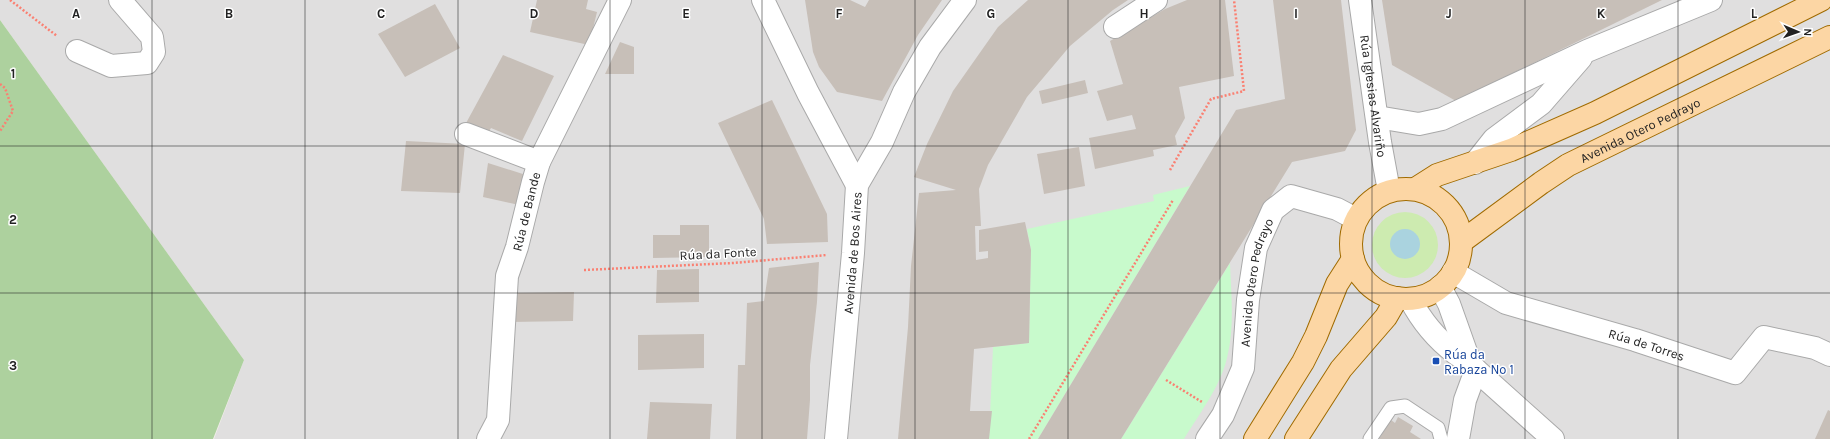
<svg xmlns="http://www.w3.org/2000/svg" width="1830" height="439" viewBox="0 0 1830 439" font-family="Karla,sans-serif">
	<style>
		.residential { fill: #e0dfdf }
		.grass { fill: #cdebb0 }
		.forest { fill: #add19e }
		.park { fill: #c8facc }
		.water { fill: #aad3df }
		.building { fill: #c7bfb8 }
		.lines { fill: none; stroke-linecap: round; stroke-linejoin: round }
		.lane-casing { stroke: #a9a9a9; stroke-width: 15 }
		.street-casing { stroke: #a9a9a9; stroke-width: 24 }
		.primary-casing { stroke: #a06b00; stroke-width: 24 }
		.path { stroke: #fa8072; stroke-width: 2.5; stroke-dasharray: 2 2; stroke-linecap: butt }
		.lane { stroke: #fff; stroke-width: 13 }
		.street { stroke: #fff; stroke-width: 22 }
		.primary { stroke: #fcd6a4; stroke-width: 22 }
		.grid { fill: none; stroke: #222; stroke-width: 1; stroke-opacity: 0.55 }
		.transit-dot { fill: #1a4fb4; stroke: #fff; stroke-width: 1.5 }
		.labels { text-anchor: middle; stroke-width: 3; stroke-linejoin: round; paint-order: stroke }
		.street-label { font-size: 13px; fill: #222; stroke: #fff }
		.transit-label { font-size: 13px; fill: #164399; stroke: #fff; text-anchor: start }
		.grid-label { font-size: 13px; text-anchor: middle; font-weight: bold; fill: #222; stroke: #fff; stroke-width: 3; stroke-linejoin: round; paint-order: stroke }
	</style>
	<rect width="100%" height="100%" fill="#f2efe9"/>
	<polygon class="residential" points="0,0 1830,0 1830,439 214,439 244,360 0,20"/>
	<circle class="grass" cx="1405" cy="245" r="33"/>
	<polygon class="forest" points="0,20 244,360 213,439 0,439"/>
	<g class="park">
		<polygon points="1190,186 1038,439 989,439 993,347 1029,343 1031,250 1027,229 1154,201 1153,195"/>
		<path d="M1230,263C1231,294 1235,327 1227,358C1220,387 1200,413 1184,439H1121Z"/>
	</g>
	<circle class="water" cx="1405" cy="244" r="15"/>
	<g class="building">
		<polygon points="537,0 588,0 586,9 597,12 589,45 530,32"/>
		<polygon points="805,0 850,0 865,7 869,0 942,0 918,35 882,101 837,92 819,67 813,52"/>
		<polygon points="1028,0 1128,0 1113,10 1070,46 1027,97 988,165 979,189 981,226 975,226 976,260 988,258 988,251 979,252 979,230 1025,222 1031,250 1029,343 974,349 970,411 992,411 989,439 898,439 908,327 911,266 919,193 956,190 914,177 927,144 953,91 998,27"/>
		<polygon points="1187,0 1225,0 1234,76 1179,87 1185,118 1175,136 1177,145 1153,150 1154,156 1095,169 1089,138 1136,129 1132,115 1107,121 1097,91 1123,84 1110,41 1165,9"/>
		<polygon points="1273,0 1341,0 1356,130 1345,151 1292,162 1121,439 1038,439 1236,110 1285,99"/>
		<polygon points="1382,0 1662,0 1456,101 1392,65"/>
		<polygon points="435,4 460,48 405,77 378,34"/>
		<polygon points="620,42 634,47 634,74 605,74"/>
		<polygon points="503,55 554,76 522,141 491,128 488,133 465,125"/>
		<polygon points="1085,80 1088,93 1042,104 1039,91"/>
		<polygon points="772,100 827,214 828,242 767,244 764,219 718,123"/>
		<polygon points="406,141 465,144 460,193 401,191"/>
		<polygon points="1079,147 1085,186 1044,194 1037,154"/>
		<polygon points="488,163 526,175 519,205 483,197"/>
		<polygon points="680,225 709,225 709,257 653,258 653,235 680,235"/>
		<polygon points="819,262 817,302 810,365 810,400 807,439 736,439 738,365 745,365 747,303 764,301 769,268"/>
		<polygon points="699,269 699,302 656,303 657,270"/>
		<polygon points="574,292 573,321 510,322 511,293"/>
		<polygon points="704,334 704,368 638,370 638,335"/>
		<polygon points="650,402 712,404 710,439 647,439"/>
		<polygon points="1828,410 1830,411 1830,439 1815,439"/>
		<polygon points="1398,417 1413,426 1410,432 1421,439 1379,439 1391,420 1395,423"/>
	</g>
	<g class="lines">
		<g class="lane-casing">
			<polyline id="lane" points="1370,439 1391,408 1405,406 1438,428 1441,439"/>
		</g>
		<g class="street-casing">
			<g id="street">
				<polyline points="763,0 808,93 857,185"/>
				<path id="s1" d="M1360,0L1380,142L1389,191"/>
				<polyline points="1115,27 1156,0"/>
				<polyline points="77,51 111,66 147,63 154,52 152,37 120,0"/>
				<polyline points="1377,117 1419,124 1442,119 1587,51 1711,0"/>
				<polyline points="466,134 539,162"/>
				<polyline points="1475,163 1494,139 1541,104 1581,58"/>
				<path id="s2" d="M1453,272L1506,303L1635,340L1735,373L1764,337L1815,348L1830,355"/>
				<polyline points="1440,287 1449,304 1470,363"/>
				<path d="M1410,299C1421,320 1435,338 1455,353C1463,359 1470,362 1476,370L1553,439"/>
				<path id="s3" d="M488,439L498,420L507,276L517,247L533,182L539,162L620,0"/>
				<path id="s4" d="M836,439L853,253L857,185L882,142L904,92L930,47L965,0"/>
				<path id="s5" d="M1207,439L1223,415L1243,368L1248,300L1256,248L1273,210L1291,196L1337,209L1356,219"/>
				<polyline points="1458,439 1465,400 1476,370"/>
			</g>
		</g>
		<g class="primary-casing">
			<g id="primary">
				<polyline points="1415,189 1437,175 1511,150 1595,113 1821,0"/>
				<circle cx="1406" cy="244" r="55"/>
				<path id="s6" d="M1461,242L1541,183L1568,165L1830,37"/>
				<polyline points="1255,439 1303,362 1316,336 1337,284 1353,259"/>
				<polyline points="1296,439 1341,369 1386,317 1397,298"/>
			</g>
		</g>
		<g class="path">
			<polyline points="10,0 57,36"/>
			<polyline points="0,84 5,88 13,111 0,131"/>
			<polyline points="1170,170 1211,99 1244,91 1234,0"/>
			<polyline points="584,270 733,263 827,255"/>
			<polyline points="1166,380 1202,402"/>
			<polyline points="1029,439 1173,200"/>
		</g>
		<use href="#lane" class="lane"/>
		<use href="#street" class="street"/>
		<use href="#primary" class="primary"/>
	</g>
	<path class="grid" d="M152,0V439M305,0V439M458,0V439M610,0V439M762,0V439M915,0V439M1068,0V439M1220,0V439M1372,0V439M1525,0V439M1678,0V439M0,146H1830M0,293H1830"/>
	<rect class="transit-dot" x="1432" y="357" width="8" height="8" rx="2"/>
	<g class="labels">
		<g class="street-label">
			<text dy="5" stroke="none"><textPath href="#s1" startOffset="97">Rúa Iglesias Alvariño</textPath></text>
			<text dy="5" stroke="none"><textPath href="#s6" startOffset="212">Avenida Otero Pedrayo</textPath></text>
			<text dy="5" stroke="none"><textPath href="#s3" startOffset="233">Rúa de Bande</textPath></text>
			<text transform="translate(718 253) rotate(-3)" y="5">Rúa da Fonte</text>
			<text dy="5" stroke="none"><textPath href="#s4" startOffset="187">Avenida de Bos Aires</textPath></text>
			<text dy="5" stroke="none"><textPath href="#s5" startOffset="167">Avenida Otero Pedrayo</textPath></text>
			<text dy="5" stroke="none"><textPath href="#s2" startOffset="208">Rúa de Torres</textPath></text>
		</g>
		<g class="transit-label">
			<text x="1444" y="359">Rúa da<tspan x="1444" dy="15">Rabaza Nº 1</tspan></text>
		</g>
	</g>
	<g class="grid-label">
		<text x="76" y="18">A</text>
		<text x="229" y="18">B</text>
		<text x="381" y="18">C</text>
		<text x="534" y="18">D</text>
		<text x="686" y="18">E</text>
		<text x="839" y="18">F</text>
		<text x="991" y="18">G</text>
		<text x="1144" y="18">H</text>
		<text x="1296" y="18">I</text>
		<text x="1449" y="18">J</text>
		<text x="1601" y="18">K</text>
		<text x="1754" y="18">L</text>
		<text x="13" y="78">1</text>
		<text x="13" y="224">2</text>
		<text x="13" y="370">3</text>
	</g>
	<g transform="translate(1798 32) rotate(92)" stroke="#ffffff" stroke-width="3" paint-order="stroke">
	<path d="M0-3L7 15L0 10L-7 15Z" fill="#222222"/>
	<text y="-6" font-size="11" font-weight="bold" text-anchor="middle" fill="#222222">N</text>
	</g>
</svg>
